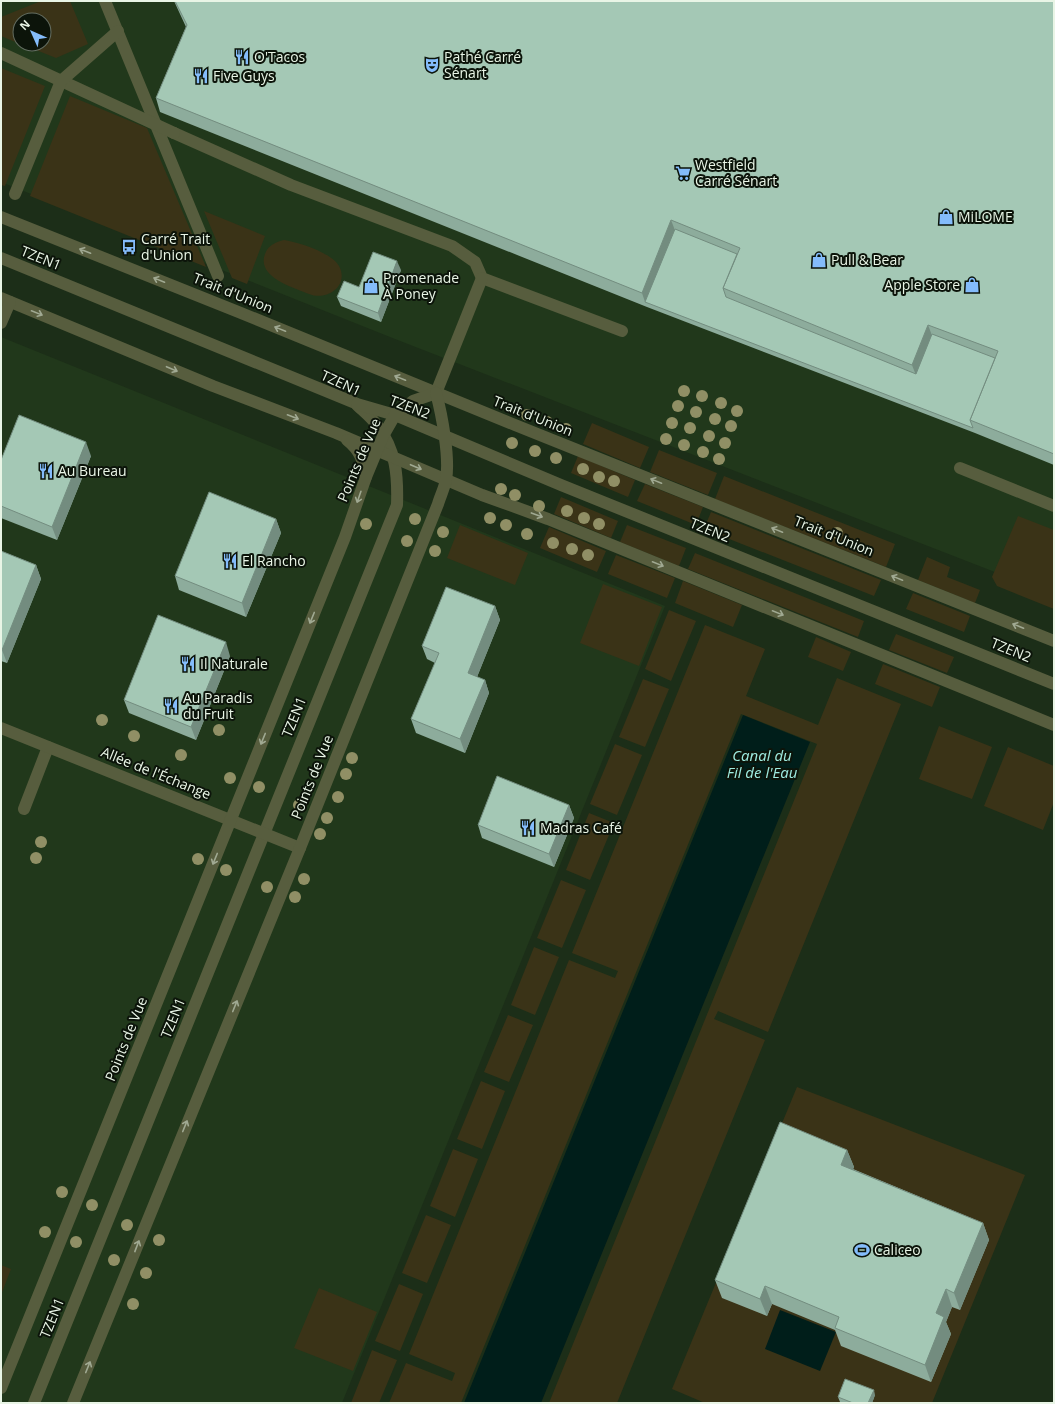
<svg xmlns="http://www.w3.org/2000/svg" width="1055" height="1404" viewBox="0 0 1055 1404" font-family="'Open Sans',sans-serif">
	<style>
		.built { fill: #21381b; fill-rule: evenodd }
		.green { fill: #3a3317 }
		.water { fill: #001e1a }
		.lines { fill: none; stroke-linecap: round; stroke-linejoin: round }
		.lane { stroke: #575d3e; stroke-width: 12 }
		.street { stroke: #575d3e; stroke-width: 12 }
		.tree { fill: #908f65 }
		.wall { fill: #8dac9c }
		.shaded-wall { fill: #738c7f }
		.building { fill: #a4c8b5; stroke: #738c7f }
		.oneway { stroke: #a0a992 }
		.labels { text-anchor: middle; stroke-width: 4; stroke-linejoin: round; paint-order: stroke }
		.poi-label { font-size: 14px; fill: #e9f5e6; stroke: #0c140a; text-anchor: start }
		.street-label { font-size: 14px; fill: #e9f5e6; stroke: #0c140a }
		.water-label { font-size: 15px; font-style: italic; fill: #9eebe0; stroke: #0c140a }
	</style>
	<rect width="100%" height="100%" fill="#1c2e18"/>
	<g class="built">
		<path d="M1,1H1054V595L390,337L1,182ZM20,20H44V44H20Z"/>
		<polygon points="1,337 665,606 342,1403 1,1403"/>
	</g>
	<g class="green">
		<polygon points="41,1 70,1 88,44 56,58 21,44 44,44 44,20 20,20 20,44 1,36 1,17"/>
		<polygon points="1,68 45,86 5,186 1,185"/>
		<polygon points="70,96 147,128 206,267 30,196"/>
		<polygon points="204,211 265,236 247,284 232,278"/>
		<path d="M284,240C298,242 334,253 340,268C348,287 326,301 309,294C294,288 256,277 265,254C268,245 276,242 284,240Z"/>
		<polygon points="592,423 649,447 640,468 583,444"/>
		<polygon points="659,450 717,473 708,495 650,472"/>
		<polygon points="578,456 635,480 628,497 571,473"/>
		<polygon points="724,476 895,544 886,567 715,499"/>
		<polygon points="645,484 703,507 696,525 637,501"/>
		<polygon points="561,497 618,521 611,538 554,514"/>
		<polygon points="711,512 881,580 874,596 704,529"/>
		<polygon points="1018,516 1054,530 1054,609 997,586 992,577"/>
		<polygon points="460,525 528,553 515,585 447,558"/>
		<polygon points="627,525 686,548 679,566 620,542"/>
		<polygon points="549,527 606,551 597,572 540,548"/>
		<polygon points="695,553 864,621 858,637 688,569"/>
		<polygon points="616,555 675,578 667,598 608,574"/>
		<polygon points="927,557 950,567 947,577 980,590 975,603 918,580"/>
		<polygon points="683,581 742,605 733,627 675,603"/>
		<polygon points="603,584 662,607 639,666 580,643"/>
		<polygon points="913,593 970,616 964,632 906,609"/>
		<polygon points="669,610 696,621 671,681 645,669"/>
		<polygon points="705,625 765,649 746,696 818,725 837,678 901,704 768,1032 718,1011 714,1019 765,1040 617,1403 549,1403 817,744 741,714 461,1403 389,1403 406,1363 452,1381 455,1373 409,1354 569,960 615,978 618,971 572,953"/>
		<polygon points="896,634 954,657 947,673 889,650"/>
		<polygon points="816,637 851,652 843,671 808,657"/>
		<polygon points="883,664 940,687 932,707 875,684"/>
		<polygon points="643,679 669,689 645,747 619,737"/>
		<polygon points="939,726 992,747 972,799 919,779"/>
		<polygon points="615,744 642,755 617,815 590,804"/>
		<polygon points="1008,747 1054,766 1054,802 1043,830 984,806"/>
		<polygon points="589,813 614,823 590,880 566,870"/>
		<polygon points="561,880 586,890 562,948 537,938"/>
		<polygon points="534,947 559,957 535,1015 511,1005"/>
		<polygon points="508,1015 533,1025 509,1082 484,1072"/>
		<polygon points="481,1081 505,1091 482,1149 457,1139"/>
		<polygon points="797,1087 1025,1175 932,1403 705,1403 672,1389"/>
		<polygon points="453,1149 478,1159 455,1217 430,1206"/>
		<polygon points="426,1215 451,1225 427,1283 402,1273"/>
		<polygon points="1,1265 11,1269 1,1295"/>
		<polygon points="399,1284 423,1294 400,1351 375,1341"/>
		<polygon points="319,1288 377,1312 353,1371 294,1348"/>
		<polygon points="372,1350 397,1360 379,1403 351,1403"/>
	</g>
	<g class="water">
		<polygon points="743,715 810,742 541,1403 464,1403"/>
		<polygon points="780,1310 836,1332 820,1371 765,1349"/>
	</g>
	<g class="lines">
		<g class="lane">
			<polyline points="174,133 291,185 452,246 475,262 482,278 622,331"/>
			<path d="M1,258L355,403C362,410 371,417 377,425C396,450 398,475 397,505L34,1403"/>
			<polyline points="436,393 482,278"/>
			<polyline points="357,404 395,415 561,485 1054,684"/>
			<polyline points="960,468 1054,506"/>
			<polyline points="24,809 48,747"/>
		</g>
		<g class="street">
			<polyline points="105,1 218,276"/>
			<polyline points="1,53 174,133"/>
			<polyline points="15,194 61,81 118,31"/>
			<polyline points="1,217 241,313 515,425 1054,641"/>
			<polyline points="1,298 213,386 336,433 482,495 548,519 1054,725"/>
			<polyline points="1,323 10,302"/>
			<path d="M347,440C361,451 363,461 366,477"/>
			<polyline points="1,728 300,848"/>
			<polyline points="1,1388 345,537 366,477 383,436 395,415 413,401 436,393"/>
			<path d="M73,1403L300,848L438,504C440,497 444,489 446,480C450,458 442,415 436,393"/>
		</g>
	</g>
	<g class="tree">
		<circle cx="684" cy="391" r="6"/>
		<circle cx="702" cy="396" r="6"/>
		<circle cx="721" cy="403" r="6"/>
		<circle cx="678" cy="406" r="6"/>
		<circle cx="737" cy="411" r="6"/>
		<circle cx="696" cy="412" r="6"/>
		<circle cx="527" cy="415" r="6"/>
		<circle cx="715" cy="419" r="6"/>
		<circle cx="547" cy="422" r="6"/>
		<circle cx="672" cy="423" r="6"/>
		<circle cx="731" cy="426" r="6"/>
		<circle cx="690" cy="428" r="6"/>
		<circle cx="566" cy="429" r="6"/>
		<circle cx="709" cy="436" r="6"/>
		<circle cx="666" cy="439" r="6"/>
		<circle cx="512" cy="443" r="6"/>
		<circle cx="725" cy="443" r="6"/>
		<circle cx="684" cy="445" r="6"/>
		<circle cx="535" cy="451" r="6"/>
		<circle cx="703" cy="452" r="6"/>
		<circle cx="556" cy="458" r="6"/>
		<circle cx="719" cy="459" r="6"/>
		<circle cx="583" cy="469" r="6"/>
		<circle cx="599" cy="477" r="6"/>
		<circle cx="614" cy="481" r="6"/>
		<circle cx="501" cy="489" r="6"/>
		<circle cx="515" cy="495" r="6"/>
		<circle cx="539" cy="506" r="6"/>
		<circle cx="567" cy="511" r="6"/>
		<circle cx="490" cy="518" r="6"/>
		<circle cx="584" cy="518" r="6"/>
		<circle cx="415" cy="519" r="6"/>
		<circle cx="366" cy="524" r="6"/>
		<circle cx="599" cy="524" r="6"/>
		<circle cx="506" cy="525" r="6"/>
		<circle cx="443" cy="532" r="6"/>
		<circle cx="837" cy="533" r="6"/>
		<circle cx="527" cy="534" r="6"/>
		<circle cx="407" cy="541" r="6"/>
		<circle cx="553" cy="543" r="6"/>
		<circle cx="572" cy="549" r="6"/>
		<circle cx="435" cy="551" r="6"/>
		<circle cx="588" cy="555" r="6"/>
		<circle cx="102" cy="720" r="6"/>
		<circle cx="219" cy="730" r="6"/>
		<circle cx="134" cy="736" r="6"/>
		<circle cx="181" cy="755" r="6"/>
		<circle cx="352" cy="758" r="6"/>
		<circle cx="346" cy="774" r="6"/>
		<circle cx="230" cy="778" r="6"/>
		<circle cx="259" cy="787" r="6"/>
		<circle cx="338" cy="797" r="6"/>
		<circle cx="299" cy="805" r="6"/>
		<circle cx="327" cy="818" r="6"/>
		<circle cx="320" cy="834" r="6"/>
		<circle cx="41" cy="842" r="6"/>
		<circle cx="36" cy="858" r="6"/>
		<circle cx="198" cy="859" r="6"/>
		<circle cx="226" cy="870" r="6"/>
		<circle cx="304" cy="879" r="6"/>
		<circle cx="267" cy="887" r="6"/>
		<circle cx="295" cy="897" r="6"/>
		<circle cx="62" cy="1192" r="6"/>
		<circle cx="92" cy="1205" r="6"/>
		<circle cx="127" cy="1225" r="6"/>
		<circle cx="45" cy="1232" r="6"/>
		<circle cx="159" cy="1240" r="6"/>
		<circle cx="76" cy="1242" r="6"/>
		<circle cx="114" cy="1260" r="6"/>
		<circle cx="146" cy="1273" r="6"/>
		<circle cx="133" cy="1304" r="6"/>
	</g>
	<g class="wall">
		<polygon points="174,1 1054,1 1054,465 975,433 647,307 160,112 156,98 186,27"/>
		<polygon points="401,270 381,322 341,306 337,297 359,287"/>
		<polygon points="91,456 57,540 1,518 1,460"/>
		<polygon points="276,519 281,533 246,617 179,590 175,576"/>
		<polygon points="1,551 36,565 41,579 7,663 1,661"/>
		<polygon points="495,606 500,620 477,677 485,680 489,693 465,753 416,733 411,719 435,663 427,659 422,646"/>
		<polygon points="230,656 196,740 129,713 124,700"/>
		<polygon points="569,805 574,818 554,867 482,838 478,825"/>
		<polygon points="847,1150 854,1167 853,1169 983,1223 989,1240 960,1310 952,1307 946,1322 951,1334 931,1382 841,1346 835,1330 772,1304 767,1316 722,1298 715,1280"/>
		<polygon points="875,1395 872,1403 843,1403 840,1402 838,1397"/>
	</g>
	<g class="shaded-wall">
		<polygon points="671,220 676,233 645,302 642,293"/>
		<polygon points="397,261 401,270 381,322 378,313"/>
		<polygon points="928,325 933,338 917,378 912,365"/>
		<polygon points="86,442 91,456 57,540 52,527"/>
		<polygon points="276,519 281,533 246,617 242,603"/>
		<polygon points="36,565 41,579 7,663 2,650"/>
		<polygon points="495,606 500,620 473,687 468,673"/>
		<polygon points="226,642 230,656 196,740 191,727"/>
		<polygon points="485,680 489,693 465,753 460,739"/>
		<polygon points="569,805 574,818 554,867 549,854"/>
		<polygon points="847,1150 854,1167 848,1182 841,1165"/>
		<polygon points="983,1223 989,1240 960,1310 954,1293"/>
		<polygon points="765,1286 772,1304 767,1316 760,1299"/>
		<polygon points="946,1289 952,1307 946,1322 951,1334 931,1382 925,1365 936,1313"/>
		<polygon points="874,1390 875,1395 872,1403 868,1403"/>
	</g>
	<g class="building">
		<polygon points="175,1 1054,1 1054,454 970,420 998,351 928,325 912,365 723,288 740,248 671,220 642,293 156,98 187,25"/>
		<polygon points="675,229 737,254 723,288 726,297 916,374 932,334 995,358 970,420 973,428 645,302"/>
		<polygon points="373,252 397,261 378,313 337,297 344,281 359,287"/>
		<polygon points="19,415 86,442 52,527 1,506 1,460"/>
		<polygon points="209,492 276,519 242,603 175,576"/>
		<polygon points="1,551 36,565 2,650 1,649"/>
		<polygon points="446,587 495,606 468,673 485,680 460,739 411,719 439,653 422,646"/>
		<polygon points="158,615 226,642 191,727 124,700"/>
		<polygon points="497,776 569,805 549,854 478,825"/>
		<polygon points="780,1122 847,1150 841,1165 983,1223 954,1293 946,1289 936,1313 944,1317 925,1365 835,1328 839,1317 765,1286 760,1299 715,1280"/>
		<polygon points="845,1379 874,1390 868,1403 853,1403 838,1397"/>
	</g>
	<defs><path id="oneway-shaft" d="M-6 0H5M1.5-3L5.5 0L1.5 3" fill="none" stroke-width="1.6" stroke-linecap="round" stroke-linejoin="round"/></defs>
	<g class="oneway">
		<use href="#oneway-shaft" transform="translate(85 251) rotate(-159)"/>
		<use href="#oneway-shaft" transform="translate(159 280) rotate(-158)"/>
		<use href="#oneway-shaft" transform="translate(37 313) rotate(22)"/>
		<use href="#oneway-shaft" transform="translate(280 329) rotate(-158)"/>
		<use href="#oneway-shaft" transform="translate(172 369) rotate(23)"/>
		<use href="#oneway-shaft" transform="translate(400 378) rotate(-158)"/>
		<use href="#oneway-shaft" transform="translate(293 417) rotate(21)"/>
		<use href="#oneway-shaft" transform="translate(416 467) rotate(23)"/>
		<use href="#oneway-shaft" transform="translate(656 481) rotate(-158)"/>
		<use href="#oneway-shaft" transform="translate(359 497) rotate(109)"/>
		<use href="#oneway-shaft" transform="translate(537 515) rotate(20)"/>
		<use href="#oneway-shaft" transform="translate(777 530) rotate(-158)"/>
		<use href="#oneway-shaft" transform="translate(658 564) rotate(22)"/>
		<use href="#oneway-shaft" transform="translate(897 578) rotate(-158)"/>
		<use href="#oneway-shaft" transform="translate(778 613) rotate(22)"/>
		<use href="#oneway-shaft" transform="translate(312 618) rotate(112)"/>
		<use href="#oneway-shaft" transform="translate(1018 626) rotate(-158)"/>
		<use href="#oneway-shaft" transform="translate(263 739) rotate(112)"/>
		<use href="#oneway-shaft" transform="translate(215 859) rotate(112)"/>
		<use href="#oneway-shaft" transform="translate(235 1006) rotate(-68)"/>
		<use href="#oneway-shaft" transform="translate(185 1126) rotate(-68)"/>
		<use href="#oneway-shaft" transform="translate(137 1246) rotate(-69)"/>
		<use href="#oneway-shaft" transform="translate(88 1367) rotate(-68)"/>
	</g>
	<defs>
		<g id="restaurant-bare" transform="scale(1.2)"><path d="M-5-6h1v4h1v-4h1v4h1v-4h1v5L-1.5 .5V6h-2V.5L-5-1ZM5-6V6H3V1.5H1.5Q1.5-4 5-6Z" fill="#84bcfb" stroke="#0c140a" stroke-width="2.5" paint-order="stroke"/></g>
		<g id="theatre-bare" transform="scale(1.2)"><path d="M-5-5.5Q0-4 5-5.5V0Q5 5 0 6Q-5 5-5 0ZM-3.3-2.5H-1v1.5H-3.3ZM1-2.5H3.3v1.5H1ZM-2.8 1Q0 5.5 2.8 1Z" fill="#84bcfb" stroke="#0c140a" stroke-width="2.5" paint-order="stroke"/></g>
		<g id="supermarket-bare" transform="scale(1.2)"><path d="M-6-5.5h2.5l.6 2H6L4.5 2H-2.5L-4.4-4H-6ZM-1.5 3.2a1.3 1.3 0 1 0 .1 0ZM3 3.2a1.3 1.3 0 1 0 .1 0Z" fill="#84bcfb" stroke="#0c140a" stroke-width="2.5" paint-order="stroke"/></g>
		<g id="shop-bare" transform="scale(1.2)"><path d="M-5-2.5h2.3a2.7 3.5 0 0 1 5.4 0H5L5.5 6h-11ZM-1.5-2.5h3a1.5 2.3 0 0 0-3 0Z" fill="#84bcfb" stroke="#0c140a" stroke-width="2.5" paint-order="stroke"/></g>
		<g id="bus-bare" transform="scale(1.2)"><path d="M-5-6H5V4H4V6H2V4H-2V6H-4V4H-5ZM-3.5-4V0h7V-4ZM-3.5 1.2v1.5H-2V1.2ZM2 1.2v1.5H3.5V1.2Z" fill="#84bcfb" stroke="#0c140a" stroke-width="2.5" paint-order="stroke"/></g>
		<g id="stadium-bare" transform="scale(1.2)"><path d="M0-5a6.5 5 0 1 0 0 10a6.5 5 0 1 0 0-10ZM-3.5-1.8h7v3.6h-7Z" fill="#84bcfb" stroke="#0c140a" stroke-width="2.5" paint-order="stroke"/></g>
	</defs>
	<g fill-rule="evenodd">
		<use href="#restaurant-bare" x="242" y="57"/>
		<use href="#theatre-bare" x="432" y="65"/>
		<use href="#restaurant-bare" x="201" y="76"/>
		<use href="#supermarket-bare" x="683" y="173"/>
		<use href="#shop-bare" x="946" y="217"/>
		<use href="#bus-bare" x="129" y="247"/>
		<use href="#shop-bare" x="819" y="260"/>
		<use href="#shop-bare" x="972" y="285"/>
		<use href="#shop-bare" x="371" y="286"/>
		<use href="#restaurant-bare" x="46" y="471"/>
		<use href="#restaurant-bare" x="230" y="561"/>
		<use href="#restaurant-bare" x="188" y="664"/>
		<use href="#restaurant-bare" x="171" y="706"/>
		<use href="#restaurant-bare" x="528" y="828"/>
		<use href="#stadium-bare" x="862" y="1250"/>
	</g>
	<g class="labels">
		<g class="poi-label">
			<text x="254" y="62">O'Tacos</text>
			<text x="444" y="62">Pathé Carré<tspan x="444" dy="16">Sénart</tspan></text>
			<text x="213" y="81">Five Guys</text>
			<text x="695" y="170">Westfield<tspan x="695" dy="16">Carré Sénart</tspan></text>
			<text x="958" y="222">MiLOME</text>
			<text x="141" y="244">Carré Trait<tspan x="141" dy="16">d'Union</tspan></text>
			<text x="831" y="265">Pull &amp; Bear</text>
			<text x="383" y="283">Promenade<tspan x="383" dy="16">À Poney</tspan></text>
			<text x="960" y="290" text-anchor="end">Apple Store</text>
			<text x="58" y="476">Au Bureau</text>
			<text x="242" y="566">El Rancho</text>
			<text x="200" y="669">Il Naturale</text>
			<text x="183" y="703">Au Paradis<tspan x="183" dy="16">du Fruit</tspan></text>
			<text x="540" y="833">Madras Café</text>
			<text x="874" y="1255">Caliceo</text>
		</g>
		<g class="street-label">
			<text transform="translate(41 258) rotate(22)" y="5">TZEN1</text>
			<text transform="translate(233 293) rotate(22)" y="5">Trait d'Union</text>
			<text transform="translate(341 383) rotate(25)" y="5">TZEN1</text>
			<text transform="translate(410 407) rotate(21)" y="5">TZEN2</text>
			<text transform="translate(533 416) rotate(22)" y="5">Trait d'Union</text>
			<text transform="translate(359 460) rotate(-67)" y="5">Points de Vue</text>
			<text transform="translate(710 530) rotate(22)" y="5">TZEN2</text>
			<text transform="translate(834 536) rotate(22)" y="5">Trait d'Union</text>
			<text transform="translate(1011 650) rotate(22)" y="5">TZEN2</text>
			<text transform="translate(294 717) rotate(-68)" y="5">TZEN1</text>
			<text transform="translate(156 773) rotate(22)" y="5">Allée de l'Échange</text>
			<text transform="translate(312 777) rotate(-68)" y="5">Points de Vue</text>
			<text transform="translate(173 1018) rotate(-68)" y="5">TZEN1</text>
			<text transform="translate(126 1039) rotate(-68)" y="5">Points de Vue</text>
			<text transform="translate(52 1318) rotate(-68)" y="5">TZEN1</text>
		</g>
		<g class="water-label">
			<text x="762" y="761">Canal du<tspan x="762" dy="17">Fil de l'Eau</tspan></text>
		</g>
	</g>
	<rect width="1055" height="1404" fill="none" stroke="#e9f5e6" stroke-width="4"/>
	<g transform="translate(32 32) rotate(315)"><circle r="19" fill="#0c140a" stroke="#646e62"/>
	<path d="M0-3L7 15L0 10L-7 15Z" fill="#84bcfb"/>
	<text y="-6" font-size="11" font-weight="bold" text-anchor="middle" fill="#e9f5e6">N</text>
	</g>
</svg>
